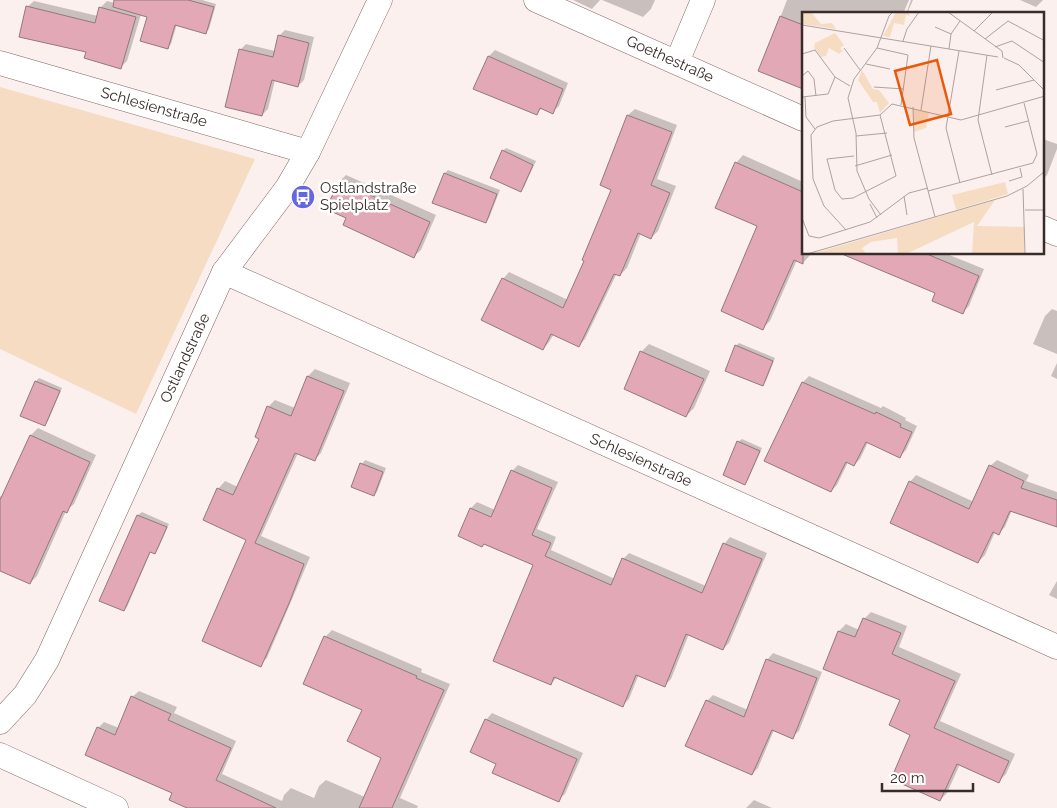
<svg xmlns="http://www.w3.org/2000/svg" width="1057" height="808" viewBox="0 0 1057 808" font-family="Raleway,sans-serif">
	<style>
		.green { fill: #f6dcc3 }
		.shadow { fill: #0003 }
		.building { fill: #e3a8b6; stroke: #93787e }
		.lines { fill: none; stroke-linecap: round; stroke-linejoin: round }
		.street-casing { stroke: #7f6562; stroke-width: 25 }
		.street { stroke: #fff; stroke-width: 24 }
		.labels { text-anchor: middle; stroke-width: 5; stroke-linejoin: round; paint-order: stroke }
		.street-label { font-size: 15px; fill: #382c2b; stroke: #fff }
		.poi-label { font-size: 15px; fill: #382c2b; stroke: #fff; text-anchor: start }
		.inset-road { fill: none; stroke: #aea2a0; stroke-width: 1 }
		.view { fill: #e8590c; fill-opacity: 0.15; stroke: #e8590c; stroke-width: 2.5 }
		.inset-edge { fill: none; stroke: #382c2b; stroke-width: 2.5 }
	</style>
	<rect width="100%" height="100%" fill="#fcf0ee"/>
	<polygon class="green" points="0,87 255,159 136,414 0,349"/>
	<g class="shadow">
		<polygon points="153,0 202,0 216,4 209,29 206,32 177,24 171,44 168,47"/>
		<polygon points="573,0 600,0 592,9"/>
		<polygon points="602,0 655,0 651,9 643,17"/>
		<polygon points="787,0 909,0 903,14 803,14 803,87 760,70"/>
		<polygon points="911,0 913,0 907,14 906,14"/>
		<polygon points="1020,0 1043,0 1036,7"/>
		<polygon points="34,1 98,16 101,7 107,1 142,11 127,61 121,67 87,51 27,7"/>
		<polygon points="285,30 314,37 304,80 298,86 275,80 268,109 262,115 240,50 246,44 275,51 279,36"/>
		<polygon points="495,50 568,83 559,106 552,112 542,108 537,113 489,56"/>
		<polygon points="635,109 677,125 657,179 676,186 658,231 651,238 641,233 627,268 620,275 617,273 585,339 579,346 554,334 549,342 543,349 503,279 509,272 568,300 613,189 601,185 628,115"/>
		<polygon points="1043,139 1057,144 1057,149 1047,175 1043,179"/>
		<polygon points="506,148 536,161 524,187 521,190 503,151"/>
		<polygon points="743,155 803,182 803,254 811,254 803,263 797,260 770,321 763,328 759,226 736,163"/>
		<polygon points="448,170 500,190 489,218 486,222 445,173"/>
		<polygon points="346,175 436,215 421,250 414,256 348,217 327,208 340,181"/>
		<polygon points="865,254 947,254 984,269 969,306 963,312 937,292 862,261"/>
		<polygon points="1052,309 1057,311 1057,354 1033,344 1045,316"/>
		<polygon points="739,343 775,358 766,381 763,384 736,346"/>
		<polygon points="649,344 710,371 694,408 686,416 625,389 641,352"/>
		<polygon points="1057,363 1057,379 1051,376"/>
		<polygon points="315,369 350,383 321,453 314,460 298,453 261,536 310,557 267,658 260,665 248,539 218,489 225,481 238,487 261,438 268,407 275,400 295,408 308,376"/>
		<polygon points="809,376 881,408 883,406 906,418 905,420 917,426 906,450 900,456 868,442 860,459 854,465 848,462 837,485 831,491 766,460 803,382"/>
		<polygon points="39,378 62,388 48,421 45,425 22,415 36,381"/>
		<polygon points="38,428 96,455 74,504 66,511 37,576 30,583 0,569 0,496 2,497 31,435"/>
		<polygon points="742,439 762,448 748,480 744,484 738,442"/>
		<polygon points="365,460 386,468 377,492 374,495 362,464"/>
		<polygon points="997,460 1029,475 1026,481 1057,492 1057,506 1012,510 1005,527 998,534 995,532 985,555 978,562 910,482 916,475 974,502 990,466"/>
		<polygon points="518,465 558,482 537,529 556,537 551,550 615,579 623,559 629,553 706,586 725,543 730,537 767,553 729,643 723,649 689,634 671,679 665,685 639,674 629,699 623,705 557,677 551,684 534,565 485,543 460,536 471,508 477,502 495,510 512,471"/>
		<polygon points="142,512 169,524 158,549 155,553 151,551 127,607 123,610 101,600 138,515"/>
		<polygon points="1057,581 1057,599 1049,595"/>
		<polygon points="871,612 907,626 899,647 961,674 940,721 1015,754 1006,774 999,781 960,764 947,793 940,800 912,734 901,699 825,668 839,631 846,624 859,630 864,619"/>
		<polygon points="332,630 422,669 421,672 450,684 400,798 418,806 417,808 190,808 98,728 104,722 119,728 132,697 139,691 177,707 174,713 236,741 222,774 282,801 284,795 291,788 314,798 319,786 326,780 365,797 383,758 364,709 305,684 325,637"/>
		<polygon points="773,653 822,672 799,731 792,737 774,730 758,768 752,774 707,701 713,695 748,710 767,660"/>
		<polygon points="492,713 583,753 565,794 558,800 498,763 486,720"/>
		<polygon points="754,800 772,808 746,808"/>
	</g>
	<g class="building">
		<polygon points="114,0 188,0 214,7 206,34 175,25 168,49 140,41 147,17 113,7"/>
		<polygon points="26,6 95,23 99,7 136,17 121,69 84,58 86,52 19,37"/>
		<polygon points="780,16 803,25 803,89 758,71"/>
		<polygon points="278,35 309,43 298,87 272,80 262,116 225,107 239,49 273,57"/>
		<polygon points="488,56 563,89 553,114 540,108 537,115 473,89"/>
		<polygon points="627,115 672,132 651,185 670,193 651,239 638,233 620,276 614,274 579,347 551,334 543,350 481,320 502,278 563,308 584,261 582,260 611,190 600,185"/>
		<polygon points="502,150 533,165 521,192 490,178"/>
		<polygon points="735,162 803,192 803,264 794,260 763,330 721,311 757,226 715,208"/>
		<polygon points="444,173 497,194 486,223 432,203"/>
		<polygon points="339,181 430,222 414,258 343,225 346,218 326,209"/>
		<polygon points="842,254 927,254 979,276 963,314 932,301 935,293"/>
		<polygon points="735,345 773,361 763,386 725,371"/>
		<polygon points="640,351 704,379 686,417 624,389"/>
		<polygon points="307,376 344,391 315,461 295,453 255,543 304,564 290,601 261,667 202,641 246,540 203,520 217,488 233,495 259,439 255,437 267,406 291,416"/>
		<polygon points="35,381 60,391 45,426 20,416"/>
		<polygon points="802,382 875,414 876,412 901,424 900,427 912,432 900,458 866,442 854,466 846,462 831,492 764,461"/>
		<polygon points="30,435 90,462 67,513 63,511 30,584 0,571 0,500"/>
		<polygon points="737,441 760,451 745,485 723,475"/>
		<polygon points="360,463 383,472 374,496 351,487"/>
		<polygon points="989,465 1024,481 1021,488 1057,500 1057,527 1010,511 999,535 993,532 978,563 890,523 909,481 969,509"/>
		<polygon points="511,470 552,488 532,535 551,543 545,556 611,585 622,558 702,593 723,543 762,559 723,650 686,634 665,687 636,675 623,707 554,677 551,685 493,661 533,565 484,544 482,547 458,536 470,508 491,517"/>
		<polygon points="137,515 167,527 155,554 150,552 124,611 99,601"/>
		<polygon points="863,618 901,633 892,654 955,681 934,728 1009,761 999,783 957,764 940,801 891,779 910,735 889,725 900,700 823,669 838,631 855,637"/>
		<polygon points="324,636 417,676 416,678 444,690 392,808 359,808 381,758 347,741 362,710 303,684"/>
		<polygon points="766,659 817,678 793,739 772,730 752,775 685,746 706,700 744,717"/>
		<polygon points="131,696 171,714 168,720 231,748 216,780 276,808 187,808 169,800 172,793 85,755 97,727 115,735"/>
		<polygon points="485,719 577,759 559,802 492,773 496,764 470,752"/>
	</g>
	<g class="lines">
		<g class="street-casing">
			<g id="street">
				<polyline points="536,0 803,119"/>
				<polyline points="677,62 703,0"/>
				<polyline points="0,63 308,152"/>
				<polyline points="1043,228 1057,234"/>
				<polyline points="224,272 1057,647"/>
				<polyline points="0,722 25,695 47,660 224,272 287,188 308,152 380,0"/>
				<polyline points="0,755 116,808"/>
			</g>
		</g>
		<use href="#street" class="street"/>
	</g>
	<defs>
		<g id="bus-disc" transform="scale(1.25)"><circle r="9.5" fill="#6467e0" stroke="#fff"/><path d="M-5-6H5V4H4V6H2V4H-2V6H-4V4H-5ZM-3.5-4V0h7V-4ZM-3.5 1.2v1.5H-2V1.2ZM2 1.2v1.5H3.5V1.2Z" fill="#fff"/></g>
	</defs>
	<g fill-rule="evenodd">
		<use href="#bus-disc" x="303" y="197"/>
	</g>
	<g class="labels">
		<g class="street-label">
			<text transform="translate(670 59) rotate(24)" y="5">Goethestraße</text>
			<text transform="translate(154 107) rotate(16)" y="5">Schlesienstraße</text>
			<text transform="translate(185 358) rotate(-65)" y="5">Ostlandstraße</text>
			<text transform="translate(641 460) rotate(24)" y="5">Schlesienstraße</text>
		</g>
		<g class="poi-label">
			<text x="320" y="193">Ostlandstraße<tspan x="320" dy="17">Spielplatz</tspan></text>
		</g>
	</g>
	<g transform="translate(802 12)">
		<rect width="242" height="242" fill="#fcf0ee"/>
		<path d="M0,0H9L19,12L30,11L34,17L0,12ZM94,0H106L108,4L104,3L102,13L92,11L88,25L81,24ZM33,21L42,33L38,36L41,39L37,42L27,36L24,44L19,45L12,36L13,31ZM60,58L71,77L77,78L87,91L78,101L75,90H71L56,68ZM112,98L127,100L124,116L112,120ZM203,170L206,182L154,198L150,183ZM193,188L175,214L223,215L222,242H170L172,210L104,242H96L95,226L69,230L60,236L64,242H10Z" fill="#f6dcc3"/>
		<path class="inset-road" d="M146,0L200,39L201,46M0,13L196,45M133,15L149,22M172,19L191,0M183,27L206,9L243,29M101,29L105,17L117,0M193,35L210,29L243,51M42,36L58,58M75,36L106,43L99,93M147,37L149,22L158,9M157,39L144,116L158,171M0,42L13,38L33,65L48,74M185,43L176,108L190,163M202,46L217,53L243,79M64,52L88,57M0,64L6,59L12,67L14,84M72,75L102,77M194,78L232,68M0,85L26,82L33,65M3,85L4,105L13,117M111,95L112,126L133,205M119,98L129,34M78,103L90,92L159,108L243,84M203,115L226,109M54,124L85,121M52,144L25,147L33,178L40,187L51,186L94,164L78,103M53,154L90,143M207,169L220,165L218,156M221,177L223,242M126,179L231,151L235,142L222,91M102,184L105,203M68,192L75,206M223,198H243M79,203L67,187L55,159L54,121L46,86L52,67L75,36L87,4L91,0M0,206L7,224L17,226L68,210L107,181L126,176M44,218L22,194L11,167L9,123L15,115L31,109L78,103M5,242L205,184L225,174L243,159"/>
		<path class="view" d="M135,48L149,102L108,113L93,59Z"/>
		<rect width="242" height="242" class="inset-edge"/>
	</g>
	<path d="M882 783v8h91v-8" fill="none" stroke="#382c2b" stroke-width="2.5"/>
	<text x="890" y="783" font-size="15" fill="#382c2b" stroke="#ffffff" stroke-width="4" paint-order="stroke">20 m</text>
</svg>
